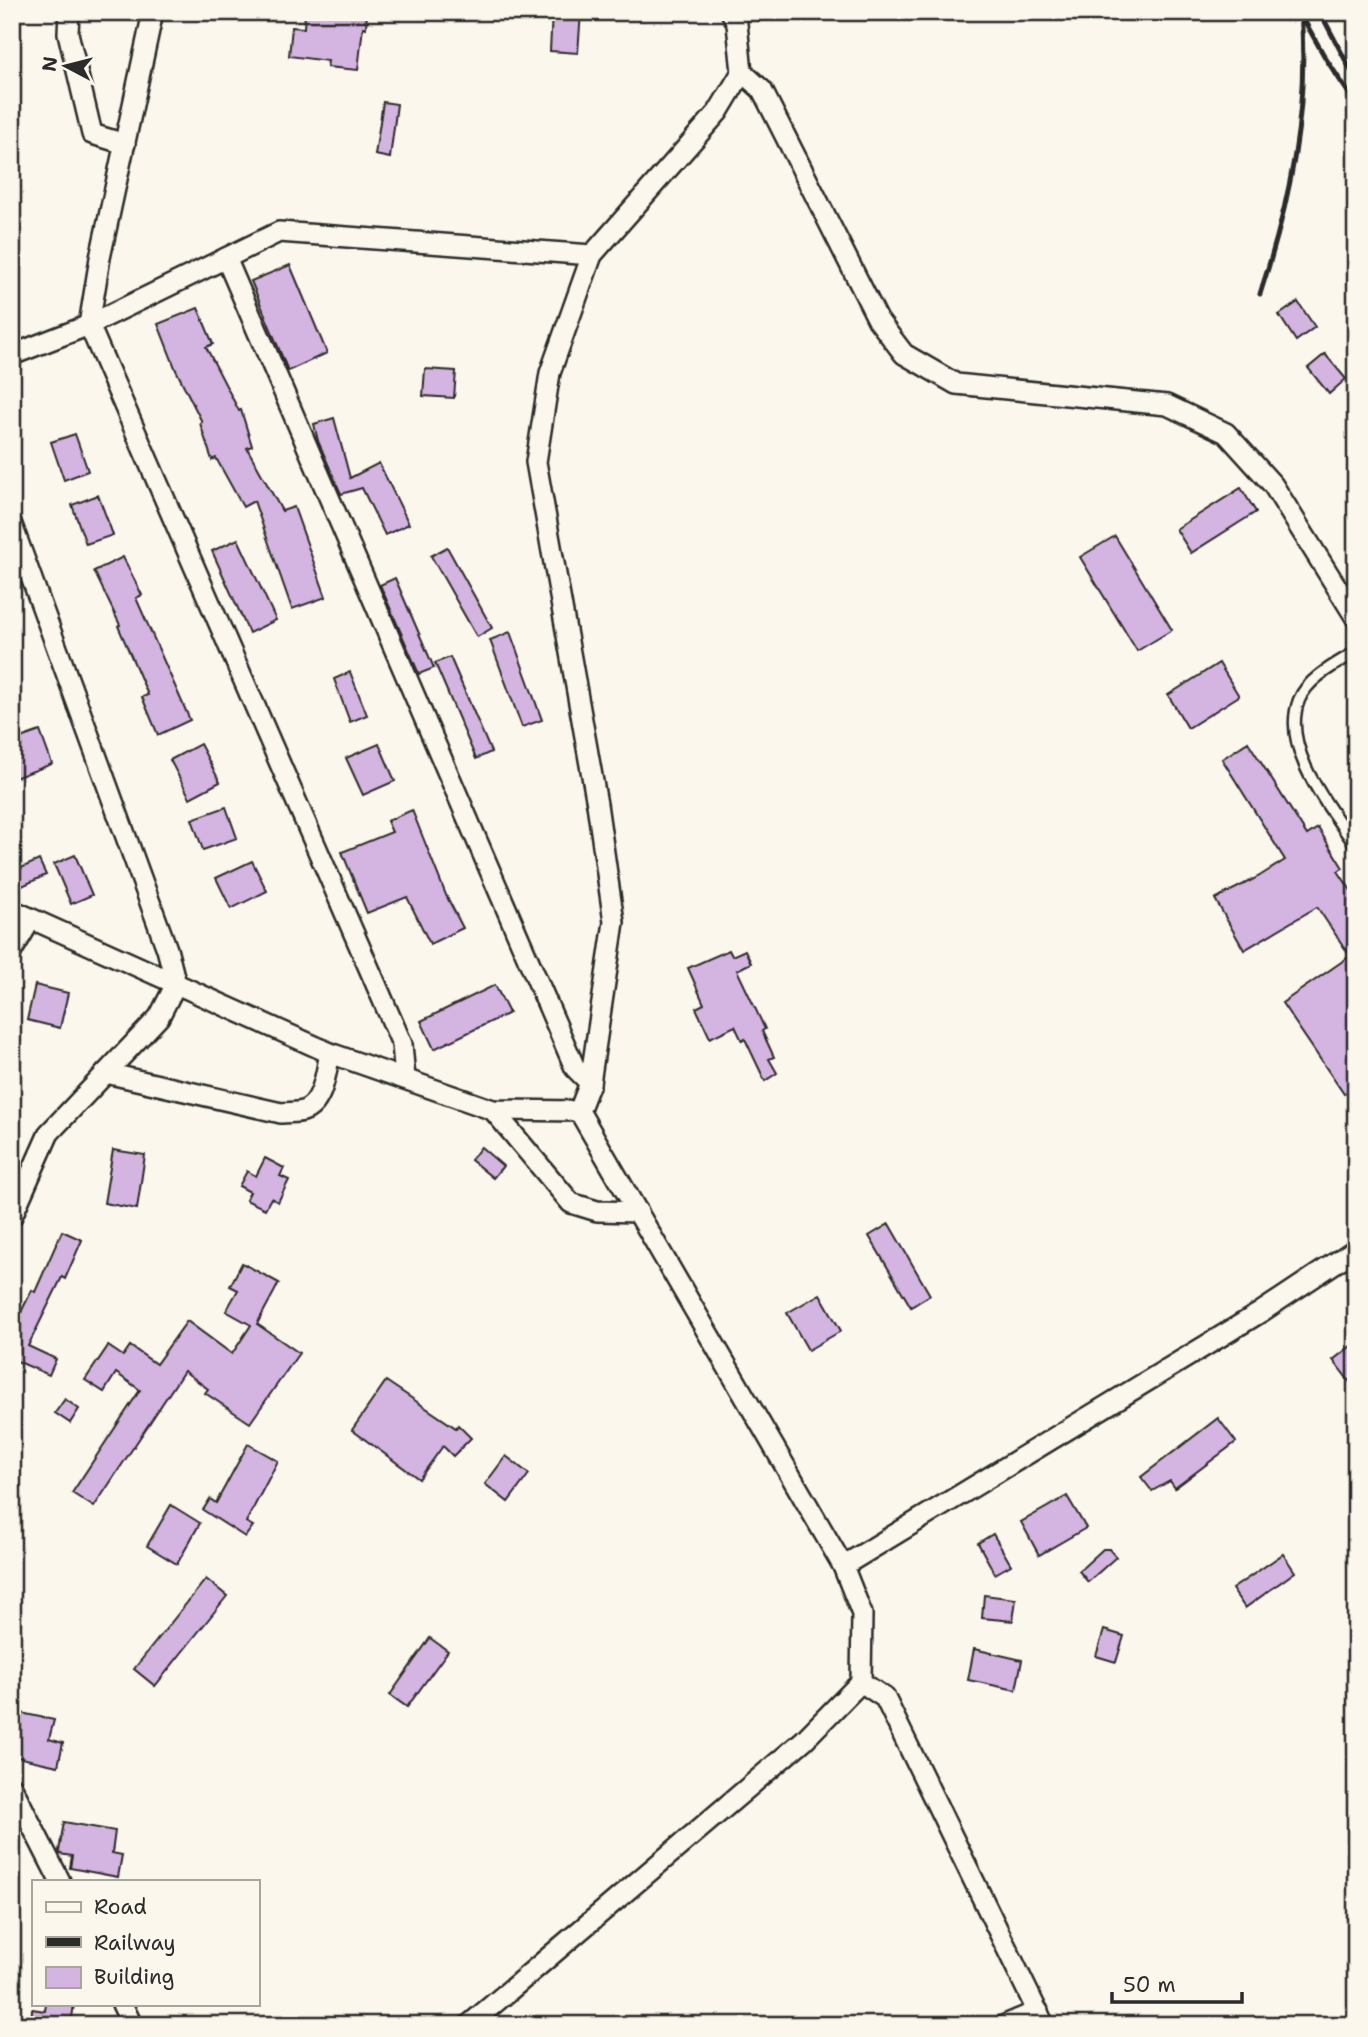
<svg xmlns="http://www.w3.org/2000/svg" width="1368" height="2037" viewBox="0 0 1368 2037" font-family="'Shantell Sans',sans-serif">
	<style>
		.building { fill: #d4b4e0; stroke: #2b2b2b; stroke-width: 2 }
		.lines { fill: none; stroke-linecap: round; stroke-linejoin: round }
		.lane-casing { stroke: #2b2b2b; stroke-width: 15 }
		.street-casing { stroke: #2b2b2b; stroke-width: 24 }
		.lane { stroke: #fbf7ec; stroke-width: 10 }
		.street { stroke: #fbf7ec; stroke-width: 19 }
		.rail { stroke: #2b2b2b; stroke-width: 5 }
	</style>
	<rect width="100%" height="100%" fill="#fbf7ec"/>
	<filter id="ink" filterUnits="userSpaceOnUse"><feTurbulence type="fractalNoise" baseFrequency=".0143" numOctaves="2"/><feDisplacementMap in="SourceGraphic" scale="14" xChannelSelector="R" yChannelSelector="G"/><feConvolveMatrix kernelMatrix="1 2 1 2 8 2 1 2 1" color-interpolation-filters="sRGB"/></filter>
	<g filter="url(#ink)">
		<g class="building">
			<polygon points="305,12 367,12 366,28 363,27 358,70 327,67 328,61 289,56 292,27 304,28"/>
			<polygon points="552,12 581,12 578,53 550,51"/>
			<polygon points="383,102 397,104 390,158 375,155"/>
			<polygon points="290,265 327,353 288,371 251,281"/>
			<polygon points="1298,302 1315,327 1296,341 1279,315"/>
			<polygon points="198,308 213,344 206,347 239,411 241,410 252,446 247,448 282,511 294,507 326,597 292,609 254,501 243,507 216,458 212,460 200,423 202,422 176,370 158,324"/>
			<polygon points="1325,354 1346,379 1329,394 1308,368"/>
			<polygon points="425,369 456,371 454,398 423,396"/>
			<polygon points="334,418 350,478 379,463 409,524 385,535 362,488 341,494 318,441 314,424"/>
			<polygon points="75,434 88,471 64,480 51,442"/>
			<polygon points="1241,488 1256,512 1191,553 1176,529"/>
			<polygon points="98,495 113,535 86,544 72,505"/>
			<polygon points="1115,536 1172,630 1137,651 1080,557"/>
			<polygon points="238,539 276,620 249,633 212,551"/>
			<polygon points="447,547 492,628 477,637 431,556"/>
			<polygon points="123,557 142,595 136,598 190,720 158,735 142,697 148,695 118,626 120,625 94,571"/>
			<polygon points="395,578 434,668 419,674 380,585"/>
			<polygon points="510,632 542,720 522,727 490,640"/>
			<polygon points="450,657 491,752 476,759 435,663"/>
			<polygon points="1219,663 1239,696 1188,728 1168,695"/>
			<polygon points="350,672 367,715 350,722 334,679"/>
			<polygon points="40,731 52,764 12,779 12,741"/>
			<polygon points="1248,742 1307,835 1318,828 1343,868 1338,871 1356,898 1356,1085 1344,1094 1282,1003 1350,956 1317,907 1244,950 1215,899 1258,877 1285,860 1222,759"/>
			<polygon points="200,744 220,782 190,798 170,760"/>
			<polygon points="379,744 395,781 363,795 346,758"/>
			<polygon points="226,807 237,838 203,850 192,819"/>
			<polygon points="412,810 446,895 463,928 430,944 407,897 367,913 342,852 392,832 387,821"/>
			<polygon points="75,855 92,895 71,904 54,864"/>
			<polygon points="39,860 46,875 18,888 12,872"/>
			<polygon points="252,861 267,891 231,909 216,878"/>
			<polygon points="729,950 732,956 745,950 751,963 737,970 765,1029 762,1031 774,1057 769,1059 777,1073 765,1081 745,1039 742,1041 735,1026 710,1038 696,1008 704,1004 688,968"/>
			<polygon points="35,985 68,993 60,1028 27,1020"/>
			<polygon points="495,985 509,1013 434,1049 421,1021"/>
			<polygon points="481,1147 503,1166 493,1178 471,1160"/>
			<polygon points="113,1150 145,1155 137,1209 104,1203"/>
			<polygon points="265,1158 284,1168 280,1176 289,1180 278,1202 271,1198 265,1209 246,1200 250,1192 239,1186 247,1171 256,1176"/>
			<polygon points="889,1224 930,1295 911,1307 869,1236"/>
			<polygon points="62,1231 82,1240 65,1279 62,1277 28,1346 56,1359 49,1375 12,1359 12,1330 32,1290 35,1292"/>
			<polygon points="242,1263 279,1283 257,1324 299,1353 250,1423 205,1393 208,1389 184,1371 94,1507 72,1493 140,1390 116,1373 104,1392 85,1380 108,1346 123,1356 130,1346 156,1364 187,1321 232,1354 251,1325 226,1311 238,1290 230,1286"/>
			<polygon points="820,1294 841,1331 808,1350 787,1313"/>
			<polygon points="1356,1342 1356,1390 1333,1360"/>
			<polygon points="386,1381 456,1428 458,1425 471,1438 453,1456 443,1446 419,1479 352,1430"/>
			<polygon points="65,1399 79,1409 70,1423 55,1413"/>
			<polygon points="1218,1418 1236,1442 1175,1488 1170,1481 1152,1491 1141,1477"/>
			<polygon points="248,1444 278,1461 246,1522 253,1526 245,1537 203,1510 210,1499 216,1503"/>
			<polygon points="506,1456 529,1474 508,1502 485,1484"/>
			<polygon points="1067,1496 1086,1528 1039,1555 1021,1522"/>
			<polygon points="171,1505 200,1523 177,1564 147,1546"/>
			<polygon points="993,1534 1011,1565 995,1574 978,1543"/>
			<polygon points="1103,1549 1109,1549 1116,1557 1088,1582 1079,1571"/>
			<polygon points="1283,1554 1295,1572 1245,1608 1232,1589"/>
			<polygon points="206,1579 227,1596 155,1686 134,1669"/>
			<polygon points="984,1595 1016,1599 1013,1621 982,1618"/>
			<polygon points="1104,1630 1124,1636 1116,1662 1096,1656"/>
			<polygon points="430,1638 448,1651 407,1707 390,1695"/>
			<polygon points="974,1649 1022,1660 1016,1690 968,1680"/>
			<polygon points="12,1711 54,1720 49,1739 63,1743 58,1766 12,1756 15,1741 12,1741"/>
			<polygon points="64,1822 115,1831 112,1853 122,1855 118,1877 70,1868 72,1856 60,1854 59,1851"/>
			<polygon points="46,2004 74,2004 71,2025 31,2025 32,2009 45,2011"/>
		</g>
		<g class="lines">
			<g class="lane-casing">
				<path id="lane" d="M1356,652C1336,664 1308,678 1299,700C1280,749 1330,808 1356,846"/>
			</g>
			<g class="street-casing">
				<g id="street">
					<polyline points="69,12 68,33 92,134 125,144"/>
					<polyline points="153,12 100,258 89,325 402,1044 405,1078"/>
					<polyline points="742,72 762,90 878,320 904,354 956,384 1167,405 1226,433 1273,485 1356,618"/>
					<polyline points="226,258 575,1068 590,1083"/>
					<polyline points="12,355 89,325 279,232 592,255"/>
					<polyline points="12,525 167,949 176,984 159,1017 49,1133 12,1216"/>
					<polyline points="12,910 330,1053 493,1110 579,1111"/>
					<polyline points="12,951 31,919"/>
					<path d="M106,1073L281,1113C288,1112 297,1113 303,1111C324,1104 326,1070 330,1053"/>
					<polyline points="493,1110 571,1203 597,1211 638,1212"/>
					<polyline points="843,1566 1261,1312 1356,1249"/>
					<polyline points="861,1682 885,1698 1044,2025"/>
					<polyline points="12,1787 60,1881"/>
					<polyline points="122,2004 132,2025"/>
					<polyline points="469,2025 804,1740 861,1682 862,1614 843,1566 579,1111 590,1083 614,922 597,804 536,462 550,373 592,255 718,112 742,72 737,24 731,12"/>
					<polyline points="1005,2025 1038,2011"/>
				</g>
			</g>
			<use href="#lane" class="lane"/>
			<use href="#street" class="street"/>
			<g class="rail">
				<polyline points="1320,12 1356,80"/>
				<polyline points="1304,20 1326,59 1356,104"/>
				<path d="M1260,294C1290,202 1309,109 1301,12"/>
			</g>
		</g>
	</g>
	<rect width="1368" height="2037" fill="none" stroke="#fbf7ec" stroke-width="42"/>
	<rect x="21" y="21" width="1326" height="1995" fill="none" stroke="#2b2b2b" stroke-width="2.5" filter="url(#ink)"/>
	<rect x="32" y="1880" width="228" height="126" fill="#fbf7ec" stroke="#a8a59f" stroke-width="2"/>
	<rect x="46" y="1902" width="35" height="10" fill="#fbf7ec" stroke="#a8a59f" stroke-width="2"/>
	<text x="94" y="1914" font-size="21" fill="#2b2b2b">Road</text>
	<rect x="46" y="1937" width="35" height="10" fill="#2b2b2b" stroke="#a8a59f" stroke-width="2"/>
	<text x="94" y="1950" font-size="21" fill="#2b2b2b">Railway</text>
	<rect x="46" y="1967" width="35" height="21" fill="#d4b4e0" stroke="#a8a59f" stroke-width="2"/>
	<text x="94" y="1984" font-size="21" fill="#2b2b2b">Building</text>
	<g transform="translate(66 66) rotate(277)" stroke="#fbf7ec" stroke-width="5" paint-order="stroke">
	<path d="M0-5L12 26L0 18L-12 26Z" fill="#2b2b2b"/>
	<text y="-10" font-size="19" font-weight="bold" text-anchor="middle" fill="#2b2b2b">N</text>
	</g>
	<path d="M1112 1992v10h130v-10" fill="none" stroke="#2b2b2b" stroke-width="3.5"/>
	<text x="1123" y="1992" font-size="21" fill="#2b2b2b" stroke="#fbf7ec" stroke-width="5" paint-order="stroke">50 m</text>
</svg>
